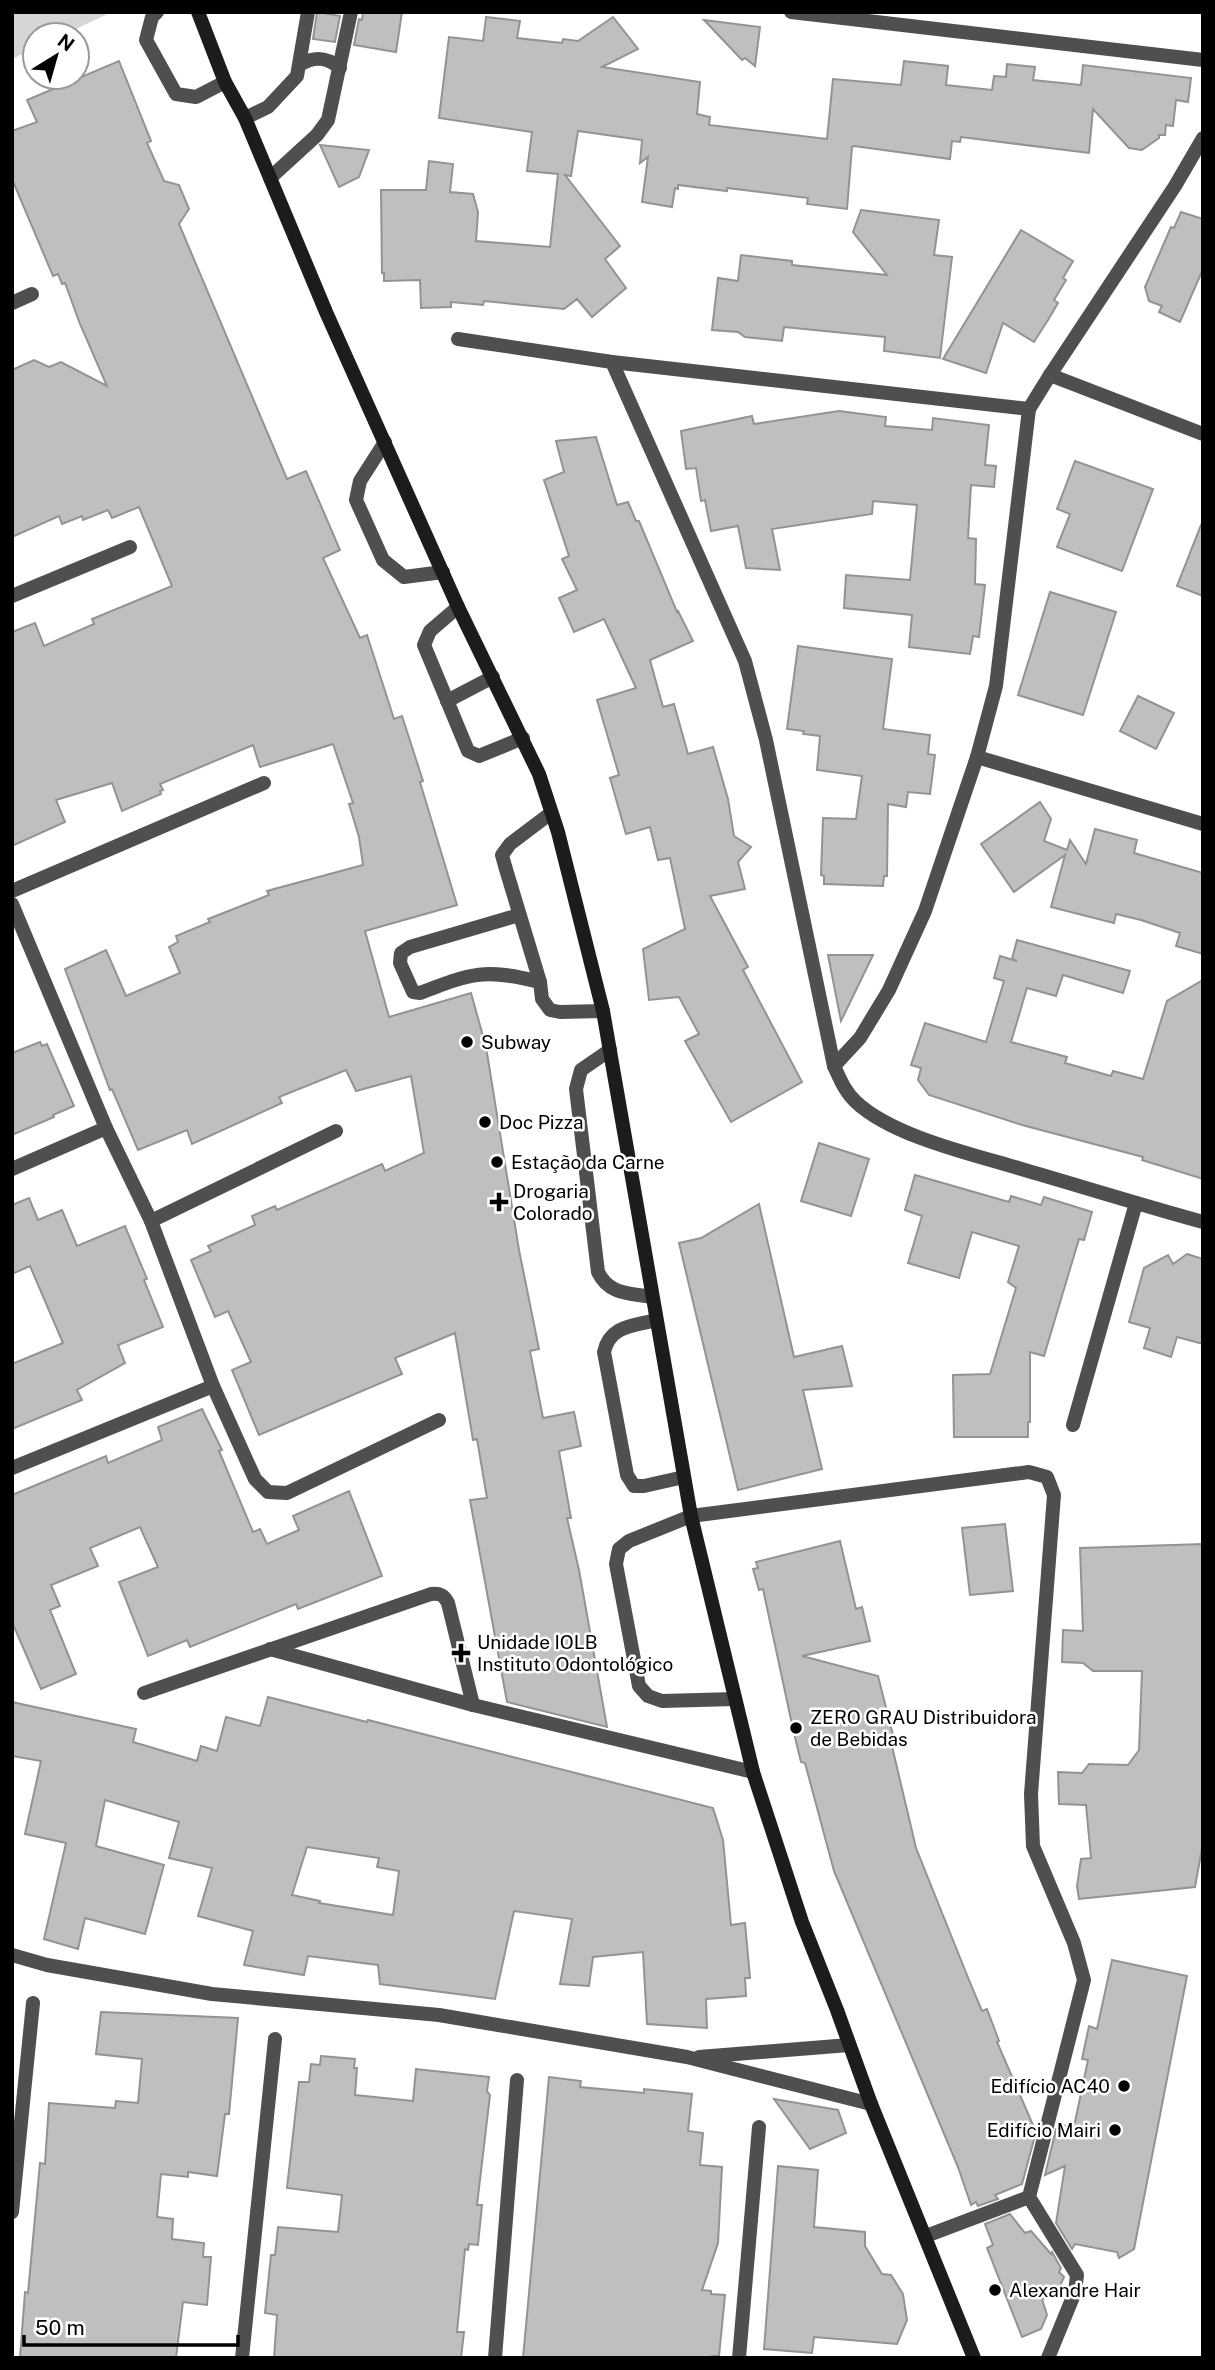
<svg xmlns="http://www.w3.org/2000/svg" width="1215" height="2370" viewBox="0 0 1215 2370" font-family="'Public Sans',sans-serif">
	<style>
		.green { fill: #d6d6d6 }
		.building { fill: #bfbfbf; stroke: #939393; stroke-width: 2; fill-rule: evenodd }
		.lines { fill: none; stroke-linecap: round; stroke-linejoin: round }
		.lane { stroke: #4f4f4f; stroke-width: 14 }
		.street { stroke: #4f4f4f; stroke-width: 14 }
		.secondary { stroke: #1c1c1c; stroke-width: 14 }
		.poi-dot { fill: #000; stroke: #fff; stroke-width: 2.5 }
		.labels { text-anchor: middle; stroke-width: 5; stroke-linejoin: round; paint-order: stroke }
		.poi-label { font-size: 19px; fill: #000; stroke: #fff; text-anchor: start }
	</style>
	<rect width="100%" height="100%" fill="#fff"/>
	<polygon class="green" points="12,12 112,12 63,35 35,35 35,48 12,59"/>
	<g class="building">
		<polygon points="317,12 340,16 335,42 313,39"/>
		<polygon points="363,12 402,12 396,52 354,45 359,19 362,20"/>
		<polygon points="486,17 520,21 517,38 562,43 563,39 578,41 613,17 638,49 602,67 700,82 697,114 710,117 709,125 827,139 833,79 901,85 904,61 948,66 946,85 992,90 994,76 1006,77 1007,64 1035,67 1033,80 1081,85 1083,65 1191,78 1188,102 1176,100 1173,126 1166,125 1165,135 1159,135 1159,138 1142,150 1129,148 1093,109 1089,153 961,137 960,142 952,141 950,159 854,146 852,147 847,209 807,204 808,198 727,188 727,191 678,185 678,189 675,188 672,207 642,202 648,157 640,163 642,140 578,131 571,176 565,175 620,246 605,259 626,288 592,317 577,299 564,309 484,301 483,305 451,302 451,307 421,308 420,280 384,281 384,273 382,273 381,190 426,190 429,161 453,164 450,192 473,194 478,212 476,241 550,247 558,174 527,171 532,132 439,118 449,37 483,41"/>
		<polygon points="704,20 760,27 755,66 745,58 742,60"/>
		<polygon points="119,61 151,141 147,143 164,181 179,185 189,209 179,224 287,479 306,471 340,550 323,558 360,638 367,635 394,719 402,716 423,781 420,782 457,905 365,931 389,1017 471,993 486,1047 519,1250 539,1349 530,1351 543,1418 574,1412 581,1446 559,1451 571,1518 567,1518 579,1570 607,1727 507,1702 470,1500 487,1498 477,1439 473,1440 455,1333 395,1358 402,1374 259,1435 232,1370 251,1362 228,1311 215,1317 191,1260 211,1251 208,1246 255,1225 252,1216 275,1206 277,1210 382,1164 385,1171 424,1153 411,1076 356,1091 346,1070 279,1097 282,1103 192,1144 187,1130 138,1150 112,1089 110,1090 65,969 106,950 126,996 180,973 169,947 178,942 176,936 210,922 208,919 269,895 267,891 363,865 359,837 349,804 353,803 333,744 260,767 253,745 160,784 163,790 160,791 161,794 122,811 112,783 56,800 65,822 12,846 12,632 35,623 44,646 94,624 92,619 172,586 139,507 112,518 108,510 83,520 82,516 62,524 59,516 12,537 12,370 34,360 49,367 61,362 107,386 80,324 65,283 62,284 58,274 53,276 12,179 12,131 37,122 27,100"/>
		<polygon points="320,145 369,150 359,177 339,187"/>
		<polygon points="861,210 939,220 934,255 952,257 940,358 884,351 885,337 784,327 782,341 745,337 738,332 712,330 718,278 738,281 741,255 792,261 792,265 887,275 853,232"/>
		<polygon points="1181,212 1203,219 1203,269 1180,322 1159,312 1162,306 1149,301 1145,287 1171,227 1174,228"/>
		<polygon points="1021,230 1073,261 1063,278 1066,280 1054,300 1058,303 1048,320 1034,342 1003,323 986,373 943,359"/>
		<polygon points="839,411 886,417 885,426 932,430 933,418 989,425 985,465 996,466 994,487 971,485 968,538 976,539 975,584 985,585 979,637 973,636 970,654 909,647 912,615 844,608 846,575 910,580 917,505 873,501 872,514 772,529 780,570 746,568 738,526 711,531 705,500 701,501 696,468 686,469 681,431 752,416 754,424"/>
		<polygon points="596,437 617,505 628,502 636,521 639,521 677,612 678,611 693,641 650,660 663,707 674,704 688,754 713,747 728,799 734,836 751,847 738,862 745,889 710,896 748,967 743,970 802,1082 731,1122 685,1041 699,1034 679,997 649,1000 643,949 685,929 670,858 658,860 650,827 626,834 610,778 619,775 597,700 636,688 604,619 574,632 559,598 577,590 562,559 569,556 544,480 564,472 556,441"/>
		<polygon points="1075,461 1153,489 1122,571 1057,547 1070,514 1057,509"/>
		<polygon points="1201,525 1203,525 1203,596 1177,586"/>
		<polygon points="1050,592 1116,612 1083,715 1018,695"/>
		<polygon points="798,646 892,659 883,729 930,735 928,754 935,755 930,794 908,792 906,807 888,804 887,876 884,876 883,886 824,884 824,876 821,875 823,818 856,819 862,776 817,770 820,736 803,734 804,731 787,729"/>
		<polygon points="1138,696 1174,713 1156,749 1120,731"/>
		<polygon points="1040,802 1051,819 1044,841 1067,850 1070,840 1086,864 1095,829 1137,840 1134,853 1203,873 1203,954 1176,946 1180,933 1141,920 1116,914 1114,923 1051,907 1065,855 1014,892 981,844"/>
		<polygon points="1017,940 1130,971 1123,993 1063,975 1056,996 1027,988 1011,1042 1067,1057 1065,1063 1111,1076 1113,1071 1143,1079 1167,1001 1203,980 1203,1179 1142,1160 1143,1157 1022,1125 929,1095 918,1080 921,1068 911,1065 925,1023 986,1042 1004,981 994,978 1000,956 1017,961 1012,959"/>
		<polygon points="828,955 873,955 841,1021"/>
		<polygon points="40,1042 42,1046 47,1044 74,1106 53,1115 54,1117 12,1135 12,1053"/>
		<polygon points="819,1143 869,1159 851,1216 801,1201"/>
		<polygon points="915,1175 1009,1202 1011,1196 1041,1205 1044,1197 1092,1212 1084,1240 1079,1239 1044,1356 1030,1352 1030,1422 1028,1422 1028,1437 954,1437 953,1375 990,1374 1016,1288 1008,1282 1019,1246 972,1232 959,1278 908,1263 922,1216 905,1210"/>
		<polygon points="29,1198 38,1220 62,1210 77,1246 125,1226 147,1279 144,1280 163,1327 118,1345 125,1363 77,1390 82,1400 12,1429 12,1364 63,1343 30,1266 12,1274 12,1205"/>
		<polygon points="759,1204 794,1357 842,1346 852,1386 803,1390 822,1469 738,1490 679,1243 701,1238"/>
		<polygon points="1187,1254 1203,1259 1203,1344 1177,1337 1171,1357 1144,1348 1150,1328 1129,1322 1144,1268 1168,1255 1173,1264"/>
		<polygon points="202,1409 222,1450 219,1451 253,1532 260,1529 267,1544 299,1530 293,1516 349,1491 382,1576 298,1609 296,1604 190,1647 187,1640 148,1656 119,1582 158,1567 140,1527 90,1548 98,1566 51,1585 60,1606 50,1610 76,1674 41,1689 12,1622 12,1495 106,1456 108,1463 162,1440 158,1427"/>
		<polygon points="1005,1524 1013,1591 970,1595 962,1528"/>
		<polygon points="840,1541 856,1609 862,1607 870,1641 802,1656 878,1676 894,1739 891,1742 916,1848 969,1980 982,2011 987,2009 999,2041 997,2042 1036,2132 1022,2184 995,2195 998,2199 978,2206 976,2202 971,2205 958,2167 834,1871 805,1763 801,1762 793,1729 763,1589 759,1590 753,1569 758,1568 756,1562"/>
		<polygon points="1203,1544 1203,1843 1195,1887 1079,1899 1077,1886 1081,1859 1091,1858 1086,1805 1059,1804 1058,1772 1082,1773 1089,1764 1128,1765 1139,1750 1142,1671 1093,1671 1083,1663 1062,1662 1063,1630 1083,1631 1080,1548"/>
		<path d="M268,1697L367,1722L368,1720L713,1808L723,1840L731,1925L745,1923L750,1978H745L746,1996L706,1999L707,2028L647,2024L643,1952L593,1957L589,1986L560,1984L572,1919L514,1911L495,1999L380,1984L378,1965L308,1956L304,1975L244,1965L253,1931L198,1916L212,1868L169,1858L179,1822L105,1800L96,1846L164,1865L145,1934L85,1918L78,1949L44,1939L66,1843L25,1834L41,1761L12,1756V1702L136,1729L133,1742L197,1761L201,1746L217,1751L226,1717L260,1726ZM307,1847L379,1858L377,1867L399,1871L393,1915L319,1903L320,1901L292,1895Z"/>
		<polygon points="1112,1960 1187,1976 1134,2249 1119,2258 1117,2252 1075,2244 1072,2249 1056,2223 1065,2166 1045,2175 1056,2129 1075,2122 1088,2060 1082,2059 1089,2026 1097,2029"/>
		<polygon points="101,2012 238,2018 229,2114 225,2114 217,2176 188,2172 188,2177 161,2174 157,2217 173,2219 172,2239 204,2243 203,2257 211,2257 207,2305 183,2302 176,2358 20,2358 25,2292 28,2293 40,2163 45,2164 49,2103 115,2108 116,2101 138,2103 142,2059 96,2054"/>
		<polygon points="321,2056 355,2059 354,2068 357,2068 355,2095 413,2101 416,2069 489,2077 487,2091 490,2095 477,2205 482,2205 478,2245 469,2244 468,2250 465,2249 457,2332 464,2332 461,2358 274,2358 277,2315 265,2313 271,2255 275,2255 278,2227 338,2232 342,2195 287,2188 299,2082 309,2082 311,2064 320,2065"/>
		<polygon points="549,2077 581,2081 580,2087 644,2093 644,2089 692,2094 688,2131 703,2133 700,2165 722,2167 718,2243 702,2290 711,2291 711,2294 725,2295 719,2356 712,2356 712,2358 523,2358"/>
		<polygon points="774,2099 838,2110 846,2133 810,2149"/>
		<polygon points="778,2166 818,2170 814,2227 865,2232 865,2246 882,2274 891,2275 903,2294 907,2320 897,2344 814,2337 812,2353 764,2349"/>
		<polygon points="1010,2214 1025,2233 1031,2231 1051,2254 1052,2252 1061,2268 1059,2272 1064,2277 1056,2295 1042,2299 1047,2315 1041,2329 1022,2337 987,2248 993,2245 985,2224"/>
	</g>
	<g class="lines">
		<g class="lane">
			<polyline points="157,12 152,17 146,40 176,94 196,97 225,82"/>
			<polyline points="385,442 360,481 356,500 383,560 404,577 443,572"/>
			<polyline points="458,607 430,631 424,645 468,751 479,756 523,738"/>
			<polyline points="447,701 493,677"/>
			<polyline points="551,813 510,844 502,855 505,866 540,982 542,999 550,1010 560,1012 603,1011"/>
			<path d="M519,915L410,947L401,953L400,963L413,992L420,993C472,973 484,968 540,982"/>
			<path d="M610,1050L581,1070L576,1089L598,1272C609,1295 630,1293 652,1297"/>
			<path d="M656,1320C634,1326 610,1325 604,1352L627,1475L634,1486H644L684,1477"/>
			<polyline points="691,1516 629,1541 619,1549 616,1564 639,1686 648,1696 662,1701 735,1699"/>
			<polyline points="270,1649 473,1705 753,1772"/>
			<path d="M144,1693L431,1594C440,1593 444,1595 448,1603L473,1705"/>
		</g>
		<g class="street">
			<polyline points="791,12 1203,60"/>
			<path d="M301,64C315,56 327,57 340,68"/>
			<polyline points="245,118 268,107 297,76 308,12"/>
			<polyline points="270,178 317,135 328,120 351,12"/>
			<polyline points="12,303 32,294"/>
			<polyline points="458,339 612,362 1029,409"/>
			<path d="M612,362L745,661L766,740L834,1066C840,1079 845,1092 856,1102C892,1136 971,1154 1018,1168C1080,1186 1141,1205 1203,1222"/>
			<polyline points="1050,375 1175,186 1203,138"/>
			<polyline points="12,596 130,547"/>
			<polyline points="977,757 1203,824"/>
			<polyline points="12,891 264,783"/>
			<polyline points="12,904 106,1128 151,1221 213,1386 255,1479 268,1492 287,1493 439,1420"/>
			<polyline points="834,1066 860,1038 889,990 925,911 977,757 996,686 1029,409 1050,375 1203,434"/>
			<polyline points="12,1169 106,1128"/>
			<polyline points="151,1221 336,1131"/>
			<polyline points="1073,1425 1136,1203"/>
			<polyline points="12,1468 213,1386"/>
			<polyline points="691,1516 1029,1472 1047,1477 1054,1495 1031,1794 1033,1846 1074,1943 1084,1980 1029,2197 1077,2275 1075,2292 1048,2358"/>
			<polyline points="12,1955 47,1965 212,1994 439,2015 687,2057 871,2104"/>
			<polyline points="699,2057 849,2045"/>
			<polyline points="12,2212 33,2003"/>
			<polyline points="926,2236 1029,2197"/>
			<polyline points="242,2358 275,2039"/>
			<polyline points="495,2358 517,2080"/>
			<polyline points="739,2358 759,2127"/>
		</g>
		<polyline class="secondary" points="198,12 225,82 245,118 326,312 458,607 539,774 558,832 603,1011 691,1516 753,1772 802,1922 837,2010 871,2104 974,2358"/>
	</g>
	<g class="poi-dot">
		<circle cx="467" cy="1042" r="7"/>
		<circle cx="485" cy="1122" r="7"/>
		<circle cx="497" cy="1162" r="7"/>
		<path d="M495.5 1191.5h7v7h7v7h-7v7h-7v-7h-7v-7h7z"/>
		<path d="M457.5 1642.5h7v7h7v7h-7v7h-7v-7h-7v-7h7z"/>
		<circle cx="796" cy="1728" r="7"/>
		<circle cx="1124" cy="2086" r="7"/>
		<circle cx="1115" cy="2130" r="7"/>
		<circle cx="995" cy="2290" r="7"/>
	</g>
	<g class="labels">
		<g class="poi-label">
			<text x="481" y="1049">Subway</text>
			<text x="499" y="1129">Doc Pizza</text>
			<text x="511" y="1169">Estação da Carne</text>
			<text x="513" y="1198">Drogaria<tspan x="513" dy="22">Colorado</tspan></text>
			<text x="477" y="1649">Unidade IOLB<tspan x="477" dy="22">Instituto Odontológico</tspan></text>
			<text x="810" y="1724">ZERO GRAU Distribuidora<tspan x="810" dy="22">de Bebidas</tspan></text>
			<text x="1110" y="2093" text-anchor="end">Edifício AC40</text>
			<text x="1101" y="2137" text-anchor="end">Edifício Mairi</text>
			<text x="1009" y="2297">Alexandre Hair</text>
		</g>
	</g>
	<rect width="1215" height="2370" fill="none" stroke="#000000" stroke-width="28"/>
	<g transform="translate(56 56) rotate(37)"><circle r="33" fill="#ffffff" stroke="#999999" stroke-width="2"/>
	<path d="M0-5L12 26L0 18L-12 26Z" fill="#000000"/>
	<text y="-10" font-size="19" font-weight="bold" text-anchor="middle" fill="#000000">N</text>
	</g>
	<path d="M24 2335v10h214v-10" fill="none" stroke="#000000" stroke-width="3.5"/>
	<text x="35" y="2335" font-size="21" fill="#000000" stroke="#ffffff" stroke-width="5" paint-order="stroke">50 m</text>
</svg>
